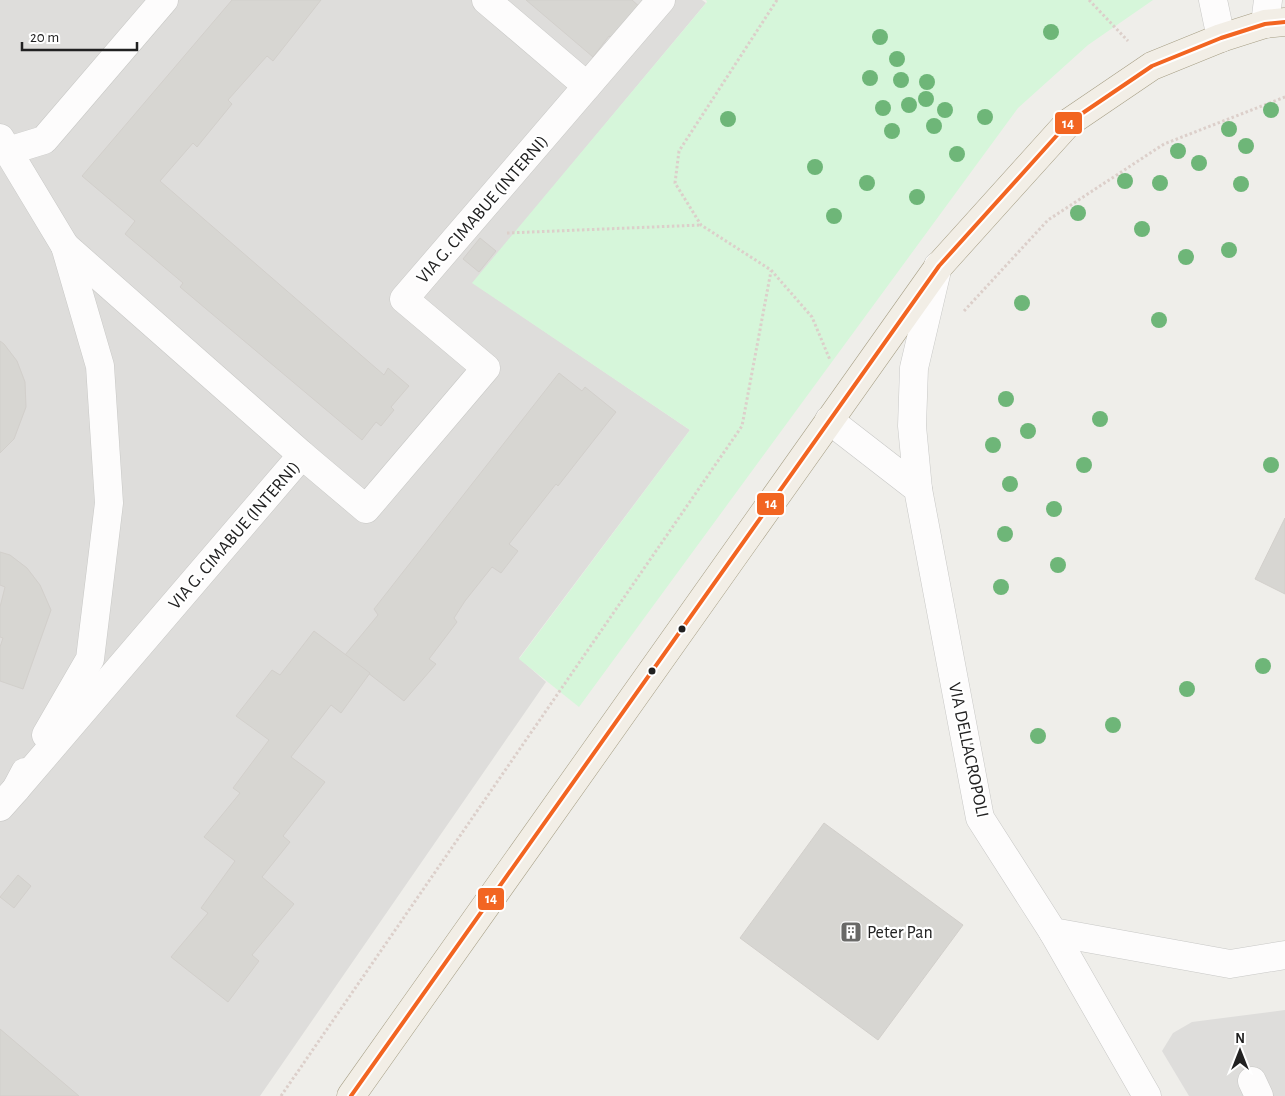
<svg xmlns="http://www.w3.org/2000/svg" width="1285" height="1096" viewBox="0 0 1285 1096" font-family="'Alegreya Sans',sans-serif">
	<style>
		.residential { fill: #dedddb }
		.park { fill: #d6f6da }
		.building { fill: #d7d6d2; stroke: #d2cfcb }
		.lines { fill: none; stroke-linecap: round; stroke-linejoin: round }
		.minor-casing { stroke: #c8c8c6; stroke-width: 29 }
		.major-casing { stroke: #a69e85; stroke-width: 29 }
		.path { stroke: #dccfca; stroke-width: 3; stroke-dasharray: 2.5 2.5; stroke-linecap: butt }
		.minor { stroke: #fdfcfc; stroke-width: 28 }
		.major { stroke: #f2eee6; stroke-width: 28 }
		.bus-1-casing { stroke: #fff; stroke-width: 8 }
		.bus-1 { stroke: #f26522; stroke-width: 4 }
		.tree { fill: #6eb678 }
		.bus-dot { fill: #212121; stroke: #fff; stroke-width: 2 }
		.labels { text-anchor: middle; stroke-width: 4.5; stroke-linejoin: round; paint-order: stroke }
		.street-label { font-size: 18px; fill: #212121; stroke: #fff }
		.poi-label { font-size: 18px; fill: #212121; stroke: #fff; text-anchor: start }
		.line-badge { stroke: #fff; stroke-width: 2 }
		.badge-label { font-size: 14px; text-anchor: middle; font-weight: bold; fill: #fff }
	</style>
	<rect width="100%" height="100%" fill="#efeeea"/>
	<g class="residential">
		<polygon points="0,0 702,0 706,3 473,283 690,430 519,658 546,682 260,1096 0,1096"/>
		<polygon points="1285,1010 1285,1096 1189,1096 1162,1051 1173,1033 1192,1022"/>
	</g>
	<polygon class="park" points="706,0 1153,0 1088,45 1018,108 579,707 519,659 690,430 472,283 707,2"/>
	<g class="building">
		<polygon points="232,0 321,0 273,61 267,56 228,100 232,104 197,147 193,143 160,181 384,375 388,368 409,386 391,407 394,410 381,426 376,422 362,440 180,287 183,283 125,234 135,221 82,176"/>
		<polygon points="526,0 632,0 641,8 615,40 609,36 593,57"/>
		<polygon points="480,238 496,251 479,272 463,259"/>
		<polygon points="0,341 4,344 17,361 25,382 26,407 14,439 0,453"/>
		<polygon points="559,373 582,391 585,387 616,412 558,486 556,484 509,544 518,551 501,573 492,567 465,601 454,618 457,622 429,659 436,664 404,701 345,655 378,615 374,609"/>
		<polygon points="1285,518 1285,594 1255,579"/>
		<polygon points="0,552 10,555 27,568 40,585 51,610 23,689 0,681 0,647 3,638 0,637 0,607 5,587 0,585"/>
		<polygon points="314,631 370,673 341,713 331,705 291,757 325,782 283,836 290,842 262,877 294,904 252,955 259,961 228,1002 171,957 208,913 201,908 235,861 204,837 240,793 233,788 269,740 236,716 272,670 280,675"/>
		<polygon points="824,823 963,925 878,1040 740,938"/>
		<polygon points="18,875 31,886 14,908 0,897"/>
		<polygon points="0,1029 79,1096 0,1096"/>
	</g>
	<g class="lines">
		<g class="minor-casing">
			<g id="minor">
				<polyline points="486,0 587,86"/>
				<polyline points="1213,0 1221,38"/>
				<polyline points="1265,24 1268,0"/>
				<polyline points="0,138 65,246 100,366 109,503 90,659 46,735"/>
				<polyline points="8,151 44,140 164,0"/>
				<polyline points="65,246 302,455"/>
				<polyline points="829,420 918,489 980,818 1053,932 1230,964 1285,955"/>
				<polyline points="918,489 912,426 914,368 938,266"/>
				<polyline points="16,789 302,455 366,509 486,368 404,299 661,0"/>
				<polyline points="0,807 16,789 25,772"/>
				<polyline points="1053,932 1147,1096"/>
				<polyline points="1252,1081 1259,1096"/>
			</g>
		</g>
		<g class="major-casing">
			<polyline id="major" points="351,1096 939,266 1068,123 1152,66 1221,38 1265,24 1285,22"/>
		</g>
		<g class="path">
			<polyline points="777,0 679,151 675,183 701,225 771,270 812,317 830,360"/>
			<polyline points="1089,0 1128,41"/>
			<polyline points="507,233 701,225"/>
			<polyline points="964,311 1048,220 1164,144 1285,97"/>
			<polyline points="281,1096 742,426 771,271"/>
		</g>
		<use href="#minor" class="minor"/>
		<use href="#major" class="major"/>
		<g class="bus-1-casing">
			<polyline id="bus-1" points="351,1096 939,266 1068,123 1152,66 1221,38 1265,24 1285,22"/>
		</g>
		<use href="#bus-1" class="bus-1"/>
	</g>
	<g class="tree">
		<circle cx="1051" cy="32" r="8"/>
		<circle cx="880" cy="37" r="8"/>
		<circle cx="897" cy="59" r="8"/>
		<circle cx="870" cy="78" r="8"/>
		<circle cx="901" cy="80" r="8"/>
		<circle cx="927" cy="82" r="8"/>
		<circle cx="926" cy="99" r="8"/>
		<circle cx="909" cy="105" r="8"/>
		<circle cx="883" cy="108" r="8"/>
		<circle cx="945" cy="110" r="8"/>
		<circle cx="1271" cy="110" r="8"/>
		<circle cx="985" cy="117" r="8"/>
		<circle cx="728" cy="119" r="8"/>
		<circle cx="934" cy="126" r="8"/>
		<circle cx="1229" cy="129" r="8"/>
		<circle cx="892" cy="131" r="8"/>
		<circle cx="1246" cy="146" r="8"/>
		<circle cx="1178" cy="151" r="8"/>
		<circle cx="957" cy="154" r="8"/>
		<circle cx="1199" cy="163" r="8"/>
		<circle cx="815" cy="167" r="8"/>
		<circle cx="1125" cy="181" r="8"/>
		<circle cx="867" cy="183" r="8"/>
		<circle cx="1160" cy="183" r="8"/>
		<circle cx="1241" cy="184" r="8"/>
		<circle cx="917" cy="197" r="8"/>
		<circle cx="1078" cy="213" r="8"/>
		<circle cx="834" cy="216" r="8"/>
		<circle cx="1142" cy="229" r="8"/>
		<circle cx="1229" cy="250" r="8"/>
		<circle cx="1186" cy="257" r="8"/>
		<circle cx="1022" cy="303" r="8"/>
		<circle cx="1159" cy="320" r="8"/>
		<circle cx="1006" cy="399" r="8"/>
		<circle cx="1100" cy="419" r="8"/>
		<circle cx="1028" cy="431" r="8"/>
		<circle cx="993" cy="445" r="8"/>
		<circle cx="1084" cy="465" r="8"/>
		<circle cx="1271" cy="465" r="8"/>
		<circle cx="1010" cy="484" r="8"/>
		<circle cx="1054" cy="509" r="8"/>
		<circle cx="1005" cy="534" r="8"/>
		<circle cx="1058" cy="565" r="8"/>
		<circle cx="1001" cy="587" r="8"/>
		<circle cx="1263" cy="666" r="8"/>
		<circle cx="1187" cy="689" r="8"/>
		<circle cx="1113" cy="725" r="8"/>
		<circle cx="1038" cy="736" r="8"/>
	</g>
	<defs>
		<g id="building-square" transform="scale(1.125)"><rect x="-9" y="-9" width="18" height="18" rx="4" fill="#696967" stroke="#fff"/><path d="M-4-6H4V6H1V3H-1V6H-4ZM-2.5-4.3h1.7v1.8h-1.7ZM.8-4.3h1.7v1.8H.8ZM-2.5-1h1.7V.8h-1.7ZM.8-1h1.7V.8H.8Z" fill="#fff"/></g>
	</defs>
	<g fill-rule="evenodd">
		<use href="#building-square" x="851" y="932"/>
	</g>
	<g class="bus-dot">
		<circle cx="682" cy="629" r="4.5"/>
		<circle cx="652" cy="671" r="4.5"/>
	</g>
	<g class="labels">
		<g class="street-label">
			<text transform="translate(482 209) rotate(-49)" y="6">VIA G. CIMABUE (INTERNI)</text>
			<text transform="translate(234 535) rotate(-49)" y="6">VIA G. CIMABUE (INTERNI)</text>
			<text transform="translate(969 750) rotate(78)" y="6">VIA DELL'ACROPOLI</text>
		</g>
		<g class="poi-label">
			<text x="867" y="938">Peter Pan</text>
		</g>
	</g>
	<g class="line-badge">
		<rect x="1054" y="111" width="29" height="24" rx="5" fill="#f26522"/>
		<rect x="756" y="492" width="29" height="24" rx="5" fill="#f26522"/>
		<rect x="477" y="887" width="28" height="24" rx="5" fill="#f26522"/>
	</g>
	<g class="badge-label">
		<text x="1068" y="128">14</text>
		<text x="771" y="508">14</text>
		<text x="491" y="903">14</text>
	</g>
	<g transform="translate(1240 1051)" stroke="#ffffff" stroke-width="4" paint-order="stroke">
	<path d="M0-4L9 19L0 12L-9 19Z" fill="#212121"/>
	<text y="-8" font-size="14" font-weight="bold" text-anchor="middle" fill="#212121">N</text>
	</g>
	<path d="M22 42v8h115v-8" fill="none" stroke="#212121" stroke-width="2.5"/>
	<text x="30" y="42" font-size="15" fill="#212121" stroke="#ffffff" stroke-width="4" paint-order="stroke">20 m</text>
</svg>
